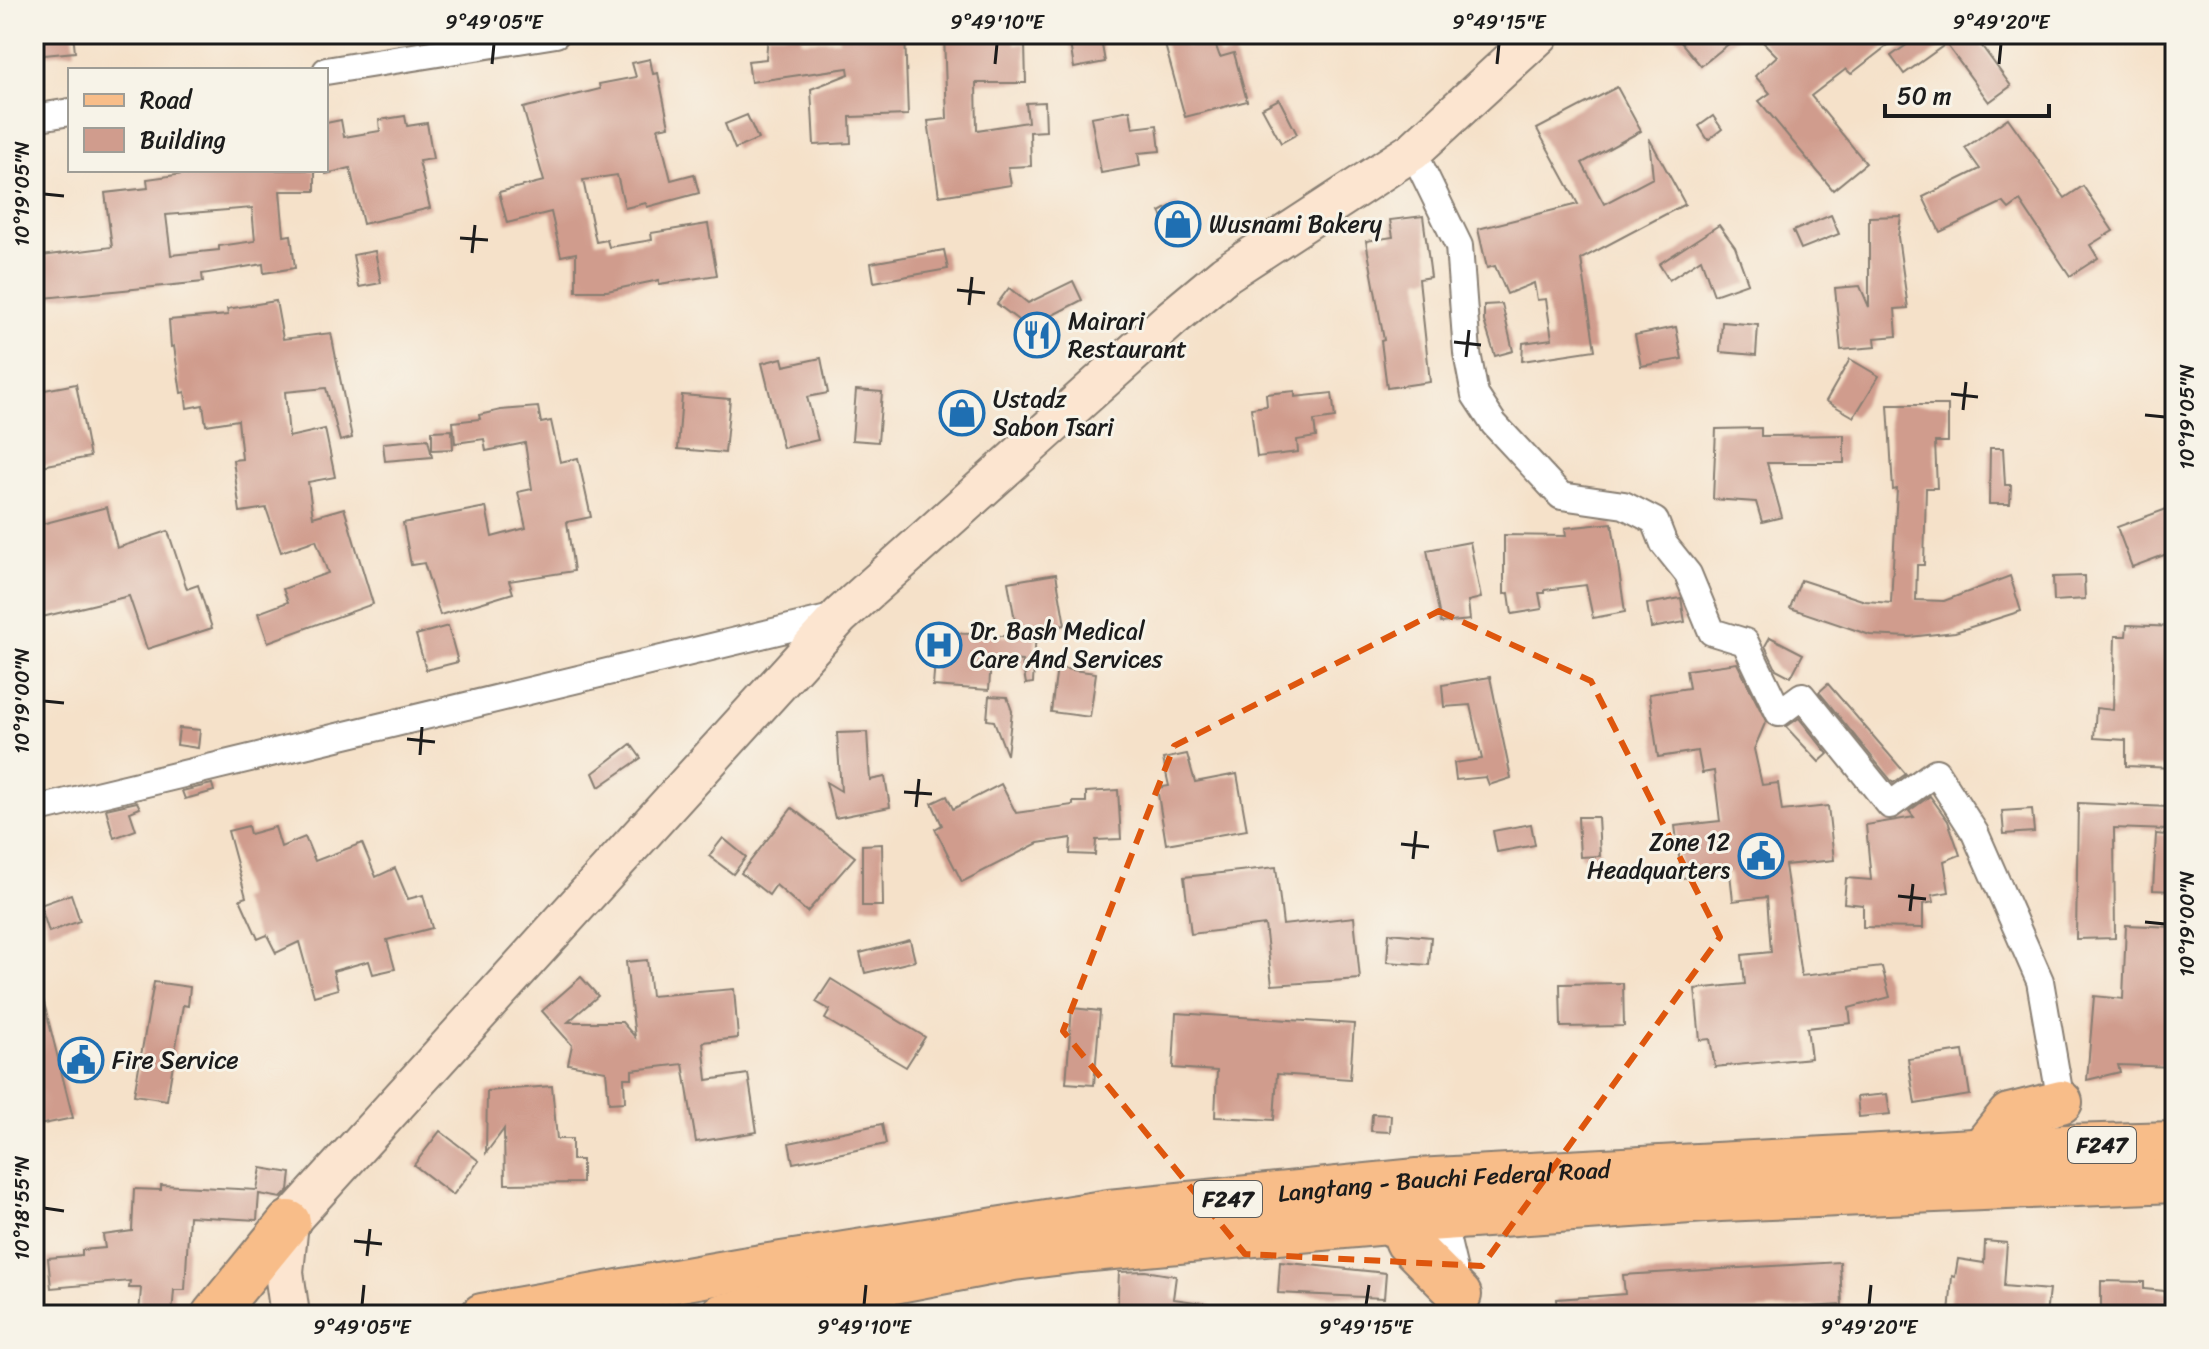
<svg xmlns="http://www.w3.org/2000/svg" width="2209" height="1349" viewBox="0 0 2209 1349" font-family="Sriracha,sans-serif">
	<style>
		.building { fill: #d09c8d; fill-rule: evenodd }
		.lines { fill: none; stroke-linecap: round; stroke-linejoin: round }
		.street-casing { stroke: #887e72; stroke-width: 30 }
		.secondary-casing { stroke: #887e72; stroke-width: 42 }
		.primary-casing { stroke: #887e72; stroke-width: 46 }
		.street { stroke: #fff; stroke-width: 26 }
		.secondary { stroke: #fce5d0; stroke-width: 38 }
		.primary { stroke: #f8bd89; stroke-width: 42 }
		.marked { fill: none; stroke: #de560d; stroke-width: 6; stroke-dasharray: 16 10; stroke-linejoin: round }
		.ticks { fill: none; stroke: #1c1c1c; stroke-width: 3 }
		.labels { text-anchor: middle; stroke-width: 6; stroke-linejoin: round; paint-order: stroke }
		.shield { fill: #f7f3e8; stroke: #5e5c59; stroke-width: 2 }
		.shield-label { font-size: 22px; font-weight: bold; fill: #1c1c1c }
		.poi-label { font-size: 24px; fill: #1c1c1c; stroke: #f7f3e8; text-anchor: start }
		.street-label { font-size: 24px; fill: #1c1c1c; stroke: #f7f3e8 }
		.neatline { fill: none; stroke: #1c1c1c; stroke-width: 3 }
		.ticks-label { font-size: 20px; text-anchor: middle; fill: #1c1c1c }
	</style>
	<rect width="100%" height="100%" fill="#f7f3e8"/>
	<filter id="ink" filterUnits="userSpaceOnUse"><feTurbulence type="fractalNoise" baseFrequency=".0125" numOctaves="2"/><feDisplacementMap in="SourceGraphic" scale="16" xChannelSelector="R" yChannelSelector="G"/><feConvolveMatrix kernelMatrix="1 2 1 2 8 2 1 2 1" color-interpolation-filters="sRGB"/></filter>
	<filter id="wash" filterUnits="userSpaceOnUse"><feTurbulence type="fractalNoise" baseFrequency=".006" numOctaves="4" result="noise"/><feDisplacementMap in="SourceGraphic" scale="32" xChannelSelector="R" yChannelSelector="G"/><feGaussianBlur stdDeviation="1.8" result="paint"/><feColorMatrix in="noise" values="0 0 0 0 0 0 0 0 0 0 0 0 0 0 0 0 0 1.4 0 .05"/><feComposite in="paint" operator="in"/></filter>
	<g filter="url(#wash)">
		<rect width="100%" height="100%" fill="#f5e1c9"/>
		<g id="blocks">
			<g class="building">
				<polygon points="34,34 73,34 75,52 34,56"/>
				<polygon points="768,34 801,34 801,41 839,40 838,34 905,34 908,115 850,117 851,143 814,145 811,89 849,74 848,68 751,82 748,61 766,59"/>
				<polygon points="944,34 1015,34 1015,44 1025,44 1026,83 976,83 977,130 1028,122 1026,103 1045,102 1046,131 1030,132 1031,166 1008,167 1011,185 939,196 928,121 947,119"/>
				<polygon points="1100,34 1105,62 1074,68 1069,37"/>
				<polygon points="1162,34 1183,34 1186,47 1213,38 1220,57 1234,53 1247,101 1185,117"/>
				<polygon points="1674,34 1741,34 1701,66"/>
				<polygon points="1755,34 1879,34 1888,45 1851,74 1846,69 1811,96 1866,163 1833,190 1759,101 1770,93 1755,76 1777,56"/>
				<polygon points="1922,34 1973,34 2011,86 1989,102 1946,44 1904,74 1891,56"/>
				<polygon points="650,59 653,74 658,73 669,126 658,128 671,180 694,174 699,193 647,207 646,203 625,208 617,175 583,180 596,242 607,240 609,247 652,240 651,233 708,224 717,275 659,284 659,280 607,291 576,291 576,253 561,256 551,212 507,223 499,192 544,181 523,108 600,89 599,84 636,77 632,63"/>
				<polygon points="1617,87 1641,131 1582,163 1604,204 1653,178 1649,138 1685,204 1581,259 1595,350 1522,361 1523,343 1552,339 1546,299 1537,300 1534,283 1507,294 1495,266 1487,268 1478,229 1578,204 1537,129"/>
				<polygon points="1279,99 1297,134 1281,143 1262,108"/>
				<polygon points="1130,110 1133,128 1157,125 1160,151 1138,153 1140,166 1101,173 1091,117"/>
				<polygon points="747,115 758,139 735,149 725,124"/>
				<polygon points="405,116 407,126 427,123 433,159 419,161 430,208 363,224 350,168 326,174 326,123 341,120 344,137 380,131 379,120"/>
				<polygon points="1713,116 1722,129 1708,140 1699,126"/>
				<polygon points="2008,118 2065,198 2083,186 2113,231 2090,245 2098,258 2070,276 2020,201 2009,209 2003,202 1940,232 1923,197 1980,169 1965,148"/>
				<path d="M212,170H315V191H280L284,236L291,235L295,268L264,273L263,264L202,274L203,282L34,299V257L112,247L105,193L148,188L147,179ZM252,208L255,241L219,246V250L171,255L166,215Z"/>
				<polygon points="1177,203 1191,228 1174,238 1160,212"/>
				<polygon points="1831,215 1839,234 1801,249 1793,231"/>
				<polygon points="1423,216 1431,277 1419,279 1430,382 1387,388 1381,341 1384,340 1366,241 1393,237 1390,220"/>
				<polygon points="1901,216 1898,237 1908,308 1895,309 1897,336 1875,338 1876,347 1841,350 1835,288 1860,286 1869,307 1869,217"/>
				<polygon points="1719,225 1735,247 1748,283 1714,295 1701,259 1669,280 1659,264"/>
				<polygon points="944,250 948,269 874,282 871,263"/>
				<polygon points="375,251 381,283 359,287 353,255"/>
				<polygon points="1073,281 1082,300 1047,318 1055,324 1043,339 997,304 1009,288 1028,303"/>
				<polygon points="276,301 283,339 331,333 352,438 340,441 326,388 285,392 289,437 325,429 335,477 308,482 313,517 344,508 373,604 268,642 258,613 288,602 283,589 328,573 316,540 281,552 266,508 240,512 233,460 242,459 238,420 206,425 203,405 187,408 185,392 181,393 174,346 171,347 169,320 228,315 227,309"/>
				<polygon points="1502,304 1513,351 1495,356 1484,321 1484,305"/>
				<polygon points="1722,322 1758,325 1756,355 1720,352"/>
				<polygon points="1676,327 1682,359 1641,366 1635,335"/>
				<polygon points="782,358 784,366 821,358 828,393 807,397 818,440 783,448 762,363"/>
				<polygon points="1850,359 1879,376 1854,417 1826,401"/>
				<polygon points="76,384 90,457 36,467 34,392"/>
				<polygon points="856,390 882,392 878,442 852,440"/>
				<polygon points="1295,391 1295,397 1332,393 1335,418 1314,421 1316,437 1297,440 1298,452 1257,457 1251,408 1267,406 1266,394"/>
				<polygon points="682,395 730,399 725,453 678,449"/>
				<polygon points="1888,405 1948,405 1948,442 1935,442 1937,488 1926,488 1924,565 1917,565 1916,600 1944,601 2010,576 2021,611 1955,632 1909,637 1870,635 1790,608 1801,580 1865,601 1891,603 1897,489 1893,490"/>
				<polygon points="538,407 541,423 551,421 560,462 578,458 591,517 567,522 574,571 509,581 513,593 440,615 424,563 411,565 403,523 486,507 492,537 526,528 518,492 532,489 525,443 486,451 484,439 455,443 453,422 480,419 479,415 501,410"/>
				<polygon points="1761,428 1761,436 1844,435 1844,463 1767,463 1782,517 1762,522 1756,502 1713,499 1716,429"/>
				<polygon points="452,430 453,449 432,450 432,431"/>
				<polygon points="428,439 432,457 385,461 383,443"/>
				<polygon points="1990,448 2003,448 2005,485 2011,485 2010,504 1989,504"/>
				<polygon points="2175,506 2175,551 2132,567 2117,527"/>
				<polygon points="107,507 117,548 168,531 187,589 198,585 212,628 147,649 129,596 42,617 34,584 34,526"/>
				<polygon points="1612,523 1625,612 1593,618 1586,585 1545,590 1545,593 1539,593 1542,609 1512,614 1509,593 1504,594 1504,535 1566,536 1565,528"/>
				<polygon points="1470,542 1481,598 1468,601 1470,620 1441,623 1427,550"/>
				<polygon points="1056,574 1065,625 1036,630 1033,683 1026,684 1022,661 991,659 989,690 933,686 937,632 1018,637 1008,582"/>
				<polygon points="2084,576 2085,599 2054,601 2053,577"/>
				<polygon points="1681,598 1685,622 1651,628 1647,604"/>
				<polygon points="2127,625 2175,627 2175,768 2126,766 2126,740 2094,738 2096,708 2113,710 2115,636 2126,636"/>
				<polygon points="448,626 458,662 426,670 416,635"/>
				<polygon points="1770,637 1803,654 1791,677 1776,669 1765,646"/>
				<polygon points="1737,663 1766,721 1754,749 1762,785 1778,783 1782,811 1828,806 1834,860 1785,865 1801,976 1882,967 1890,997 1849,1008 1851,1023 1807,1028 1811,1058 1715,1067 1710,1039 1700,1040 1695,989 1745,984 1742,955 1771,952 1767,897 1733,901 1730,873 1682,878 1675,826 1720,821 1714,771 1702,773 1698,751 1658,757 1649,694 1689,688 1686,670"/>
				<polygon points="1057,668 1096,673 1090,717 1051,712"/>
				<polygon points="1490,677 1511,778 1489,785 1486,777 1456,780 1454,763 1482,759 1470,705 1444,707 1442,685"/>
				<polygon points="1828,684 1906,774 1893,783 1819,692"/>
				<polygon points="989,696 1007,697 1012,711 1007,755 994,721 987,720"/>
				<polygon points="1799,718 1828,754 1819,762 1786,727"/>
				<polygon points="179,728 200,730 198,748 177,745"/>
				<polygon points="867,732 870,780 885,777 890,807 835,818 826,782 841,791 837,733"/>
				<polygon points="631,744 641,758 599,787 593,773"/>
				<polygon points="1187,754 1195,782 1237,774 1247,830 1166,844 1157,788 1169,786 1163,759"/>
				<polygon points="212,784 214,791 185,799 182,791"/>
				<polygon points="1001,784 1016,813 1073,805 1073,802 1086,802 1086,792 1118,790 1121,839 1096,840 1095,855 1070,854 1071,838 1038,843 962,882 935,829 942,825 932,803 947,796 953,809"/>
				<polygon points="1930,796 1948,821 1960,855 1944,861 1949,892 1932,895 1934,902 1923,904 1923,928 1863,927 1863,905 1844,903 1846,878 1871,880 1866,825 1914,817 1909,811"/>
				<polygon points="137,802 140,808 130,812 136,830 114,838 106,809"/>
				<polygon points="2078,803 2169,807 2168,830 2114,828 2115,938 2076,939"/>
				<polygon points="792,808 855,857 807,912 776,885 769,895 741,873"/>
				<polygon points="2032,809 2034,832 2004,834 2002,811"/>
				<polygon points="1578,817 1598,817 1600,856 1580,857"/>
				<polygon points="1531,824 1535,845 1497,852 1493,831"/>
				<polygon points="248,826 250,834 275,827 281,847 305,837 315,861 362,843 376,877 395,868 408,899 423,895 432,928 387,940 395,969 373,974 369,961 333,971 338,989 314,996 299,942 276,953 267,935 258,939 240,899 246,897 228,831"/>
				<polygon points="2156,834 2175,836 2172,891 2153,890"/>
				<polygon points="723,838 746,857 733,874 709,856"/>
				<polygon points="882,844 883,906 862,906 862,845"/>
				<polygon points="1276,867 1283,925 1354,917 1360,979 1272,985 1265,925 1191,934 1184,877"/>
				<polygon points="71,894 80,921 49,932 40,905"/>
				<polygon points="2126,925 2175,927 2175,1067 2118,1065 2120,1072 2087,1080 2094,996 2123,999"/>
				<polygon points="1389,933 1431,937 1429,965 1387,962"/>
				<polygon points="910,940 915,961 865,973 860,953"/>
				<polygon points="647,960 651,996 734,989 738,1038 703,1042 707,1080 748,1074 757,1132 696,1142 683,1064 632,1070 632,1078 624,1078 625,1102 609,1103 606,1071 568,1064 572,1045 542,1011 581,977 598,996 568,1022 622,1022 635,1037 626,962"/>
				<polygon points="831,979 925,1037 906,1067 825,1019 830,1010 816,1002"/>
				<polygon points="154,982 190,987 188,1006 183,1005 167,1100 134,1095"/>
				<polygon points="1623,983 1624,1026 1561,1027 1560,984"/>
				<polygon points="40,987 73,1118 34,1126 34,988"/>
				<polygon points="1072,1008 1100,1011 1094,1085 1066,1083"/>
				<polygon points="1176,1013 1354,1024 1350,1079 1277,1074 1274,1120 1215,1117 1217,1071 1173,1068"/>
				<polygon points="1963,1051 1970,1095 1915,1104 1908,1059"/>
				<polygon points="552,1086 557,1139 572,1139 572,1160 582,1160 582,1183 505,1184 504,1129 486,1153 487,1091"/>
				<polygon points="1887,1094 1890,1114 1859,1117 1857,1097"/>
				<polygon points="1372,1114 1391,1115 1390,1132 1371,1131"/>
				<polygon points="882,1124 886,1144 793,1163 789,1143"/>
				<polygon points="440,1131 479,1161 453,1195 414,1165"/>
				<polygon points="261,1168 291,1173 289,1190 281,1198 259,1194 257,1220 189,1216 185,1290 174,1290 172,1315 139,1315 141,1288 129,1288 130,1281 51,1288 48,1258 82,1255 82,1250 105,1248 103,1235 132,1231 134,1189 161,1190 161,1185 257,1190"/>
				<polygon points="1985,1241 2007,1243 2004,1286 2049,1290 2046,1315 1949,1315 1952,1276 1955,1277 1958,1259 1984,1263"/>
				<polygon points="1280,1262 1386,1273 1384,1298 1278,1293"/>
				<polygon points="1840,1262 1842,1305 1678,1315 1558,1315 1557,1299 1625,1294 1623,1275"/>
				<polygon points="1145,1271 1176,1276 1173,1299 1211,1304 1210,1315 1117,1315 1119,1272"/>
				<polygon points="2101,1281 2144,1282 2144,1289 2175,1292 2175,1315 2101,1315"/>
			</g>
		</g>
	</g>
	<g filter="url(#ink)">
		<use href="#blocks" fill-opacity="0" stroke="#887e72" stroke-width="2"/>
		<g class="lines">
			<g class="street-casing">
				<g id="street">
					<polyline points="326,71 556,34"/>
					<polyline points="34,118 70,112"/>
					<polyline points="1413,151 1459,246 1467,353 1475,395 1494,424 1561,496 1624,505 1655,521 1664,544 1688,574 1712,632 1745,642 1779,713 1802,696 1890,805 1936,772 1975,833 2040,981 2061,1102 2054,1112"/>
					<polyline points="34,810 840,616"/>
					<polyline points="1434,1207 1442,1220 1458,1287"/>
				</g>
			</g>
			<g class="secondary-casing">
				<polyline id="secondary" points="290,1315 284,1272 289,1222 840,616 1171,319 1225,274 1413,151 1540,34"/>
			</g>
			<g class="primary-casing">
				<g id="primary">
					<polyline points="1981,1150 2009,1115 2061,1102"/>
					<polyline points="1399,1222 1407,1242 1460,1295"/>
					<polyline points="213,1315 289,1222"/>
					<path id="s1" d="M482,1315L743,1269L1109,1211L1417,1180L2029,1147L2175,1143"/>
					<polyline points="722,1315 1014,1259 1080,1251 1399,1222 1720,1200 2175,1181"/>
				</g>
			</g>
			<use href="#street" class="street"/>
			<use href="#secondary" class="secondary"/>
			<use href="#primary" class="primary"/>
		</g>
	</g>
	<path class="marked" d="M1439,611L1591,681L1720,937L1482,1266L1245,1254L1063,1031L1174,746Z"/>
	<path class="ticks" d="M492,64L494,44M995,64L997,44M1497,64L1499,44M1999,64L2001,44M44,194L64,196M460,238L488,240M472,253L475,225M957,290L985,293M969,305L972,277M1454,342L1481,345M1466,357L1469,330M1951,394L1978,397M1963,410L1966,382M2145,415L2165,417M44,701L64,703M407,739L435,742M420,755L422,727M904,792L932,794M916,807L919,779M1401,844L1429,847M1413,859L1416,831M1898,896L1926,899M1910,911L1913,884M2145,922L2165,924M44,1208L64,1211M354,1241L382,1244M367,1256L370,1229M362,1305L364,1285M864,1305L866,1285M1366,1305L1369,1285M1869,1305L1871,1285"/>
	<defs>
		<g id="shop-ring" transform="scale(2.3)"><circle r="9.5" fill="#f7f3e8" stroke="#1f6fb2" stroke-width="1.5"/><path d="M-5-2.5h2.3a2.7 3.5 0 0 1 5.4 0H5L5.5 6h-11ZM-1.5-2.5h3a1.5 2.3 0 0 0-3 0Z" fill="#1f6fb2"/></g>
		<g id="restaurant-ring" transform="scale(2.3)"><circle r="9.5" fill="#f7f3e8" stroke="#1f6fb2" stroke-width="1.5"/><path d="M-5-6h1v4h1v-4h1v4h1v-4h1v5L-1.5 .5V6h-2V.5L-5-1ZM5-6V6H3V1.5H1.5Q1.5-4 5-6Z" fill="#1f6fb2"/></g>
		<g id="hospital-ring" transform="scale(2.3)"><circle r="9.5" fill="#f7f3e8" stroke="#1f6fb2" stroke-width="1.5"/><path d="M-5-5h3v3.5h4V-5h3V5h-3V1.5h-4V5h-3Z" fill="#1f6fb2"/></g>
		<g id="civic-ring" transform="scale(2.3)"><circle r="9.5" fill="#f7f3e8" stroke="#1f6fb2" stroke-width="1.5"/><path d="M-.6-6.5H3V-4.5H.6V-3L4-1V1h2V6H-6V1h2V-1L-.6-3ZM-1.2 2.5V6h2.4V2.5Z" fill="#1f6fb2"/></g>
	</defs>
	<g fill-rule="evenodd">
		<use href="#shop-ring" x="1178" y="224"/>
		<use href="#restaurant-ring" x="1037" y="335"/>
		<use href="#shop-ring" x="962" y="413"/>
		<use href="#hospital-ring" x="939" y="645"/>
		<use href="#civic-ring" x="1761" y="856"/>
		<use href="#civic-ring" x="81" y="1060"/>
	</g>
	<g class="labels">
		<g class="shield">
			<rect x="2068" y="1127" width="68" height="36" rx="6"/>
			<rect x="1194" y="1181" width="68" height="36" rx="6"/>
		</g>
		<g class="shield-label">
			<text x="2102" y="1153">F247</text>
			<text x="1228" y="1207">F247</text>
		</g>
		<g class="poi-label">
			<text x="1209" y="232">Wusnami Bakery</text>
			<text x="1068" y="329">Mairari<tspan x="1068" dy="28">Restaurant</tspan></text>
			<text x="993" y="407">Ustadz<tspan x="993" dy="28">Sabon Tsari</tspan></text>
			<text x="970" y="639">Dr. Bash Medical<tspan x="970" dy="28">Care And Services</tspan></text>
			<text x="1730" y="850" text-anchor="end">Zone 12<tspan x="1730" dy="28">Headquarters</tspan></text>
			<text x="112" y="1068">Fire Service</text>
		</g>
		<g class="street-label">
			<text dy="8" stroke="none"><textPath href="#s1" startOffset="972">Langtang - Bauchi Federal Road</textPath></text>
		</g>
	</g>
	<rect width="2209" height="1349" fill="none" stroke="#f7f3e8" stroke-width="88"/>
	<rect x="68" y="68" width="260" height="104" fill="#f7f3e8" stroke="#9f9d96" stroke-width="2"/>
	<rect x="84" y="94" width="40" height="12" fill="#f8bd89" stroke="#9f9d96" stroke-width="2"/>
	<text x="140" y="108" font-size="24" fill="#1c1c1c">Road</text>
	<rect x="84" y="128" width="40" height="24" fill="#d09c8d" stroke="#9f9d96" stroke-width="2"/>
	<text x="140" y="148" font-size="24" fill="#1c1c1c">Building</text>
	<path d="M1885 104v12h164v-12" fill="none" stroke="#1c1c1c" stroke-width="4"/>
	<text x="1897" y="104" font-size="24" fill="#1c1c1c" stroke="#f7f3e8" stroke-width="6" paint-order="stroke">50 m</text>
	<rect x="44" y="44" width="2121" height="1261" class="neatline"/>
	<g class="ticks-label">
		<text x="494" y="29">9°49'05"E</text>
		<text x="997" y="29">9°49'10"E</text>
		<text x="1499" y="29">9°49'15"E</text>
		<text x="2001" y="29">9°49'20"E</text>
		<text transform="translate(22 194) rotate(-90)" y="7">10°19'05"N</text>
		<text transform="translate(2187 417) rotate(-90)" y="7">10°19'05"N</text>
		<text transform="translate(22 701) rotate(-90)" y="7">10°19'00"N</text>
		<text transform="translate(2187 924) rotate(-90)" y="7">10°19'00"N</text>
		<text transform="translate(22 1208) rotate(-90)" y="7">10°18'55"N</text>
		<text x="362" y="1334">9°49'05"E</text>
		<text x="864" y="1334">9°49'10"E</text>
		<text x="1366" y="1334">9°49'15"E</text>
		<text x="1869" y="1334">9°49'20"E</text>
	</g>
</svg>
